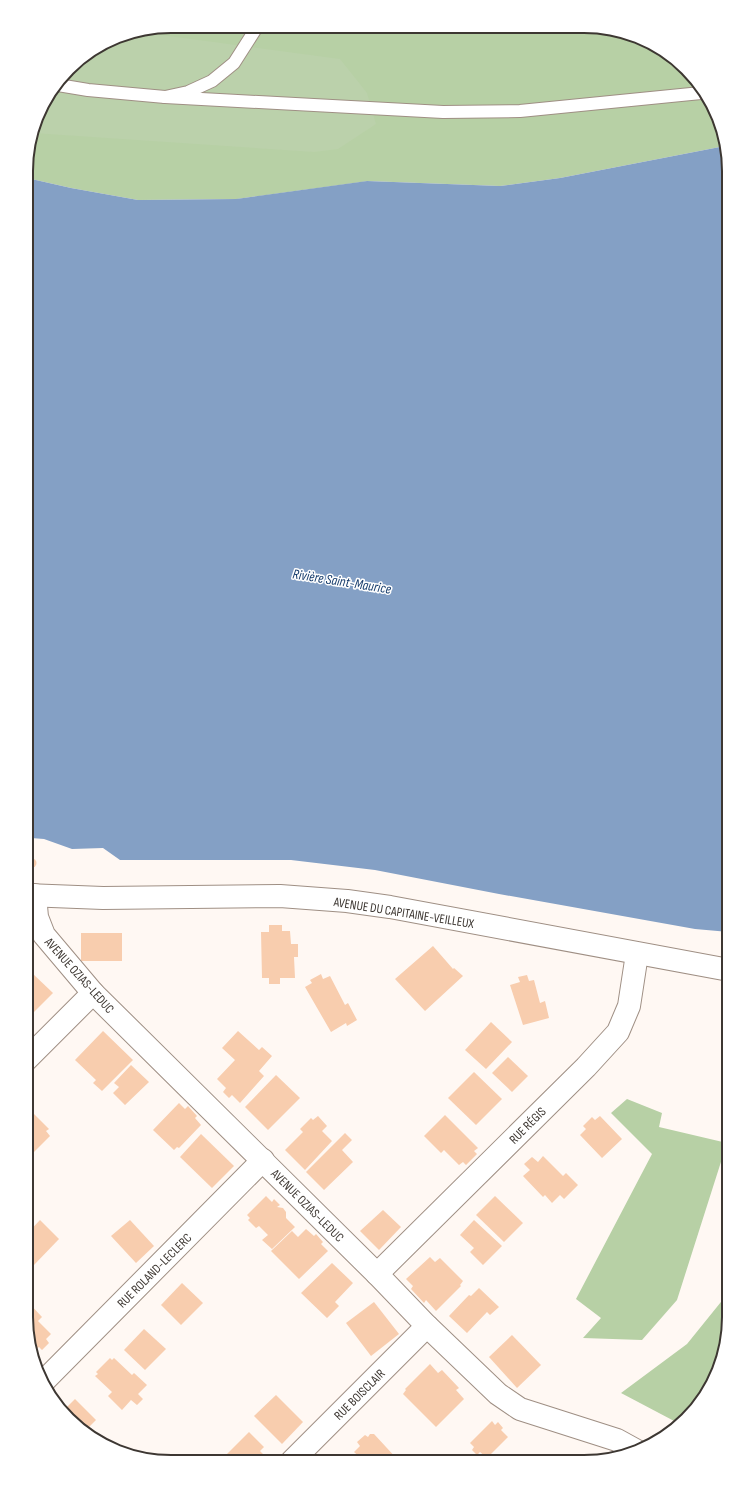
<svg xmlns="http://www.w3.org/2000/svg" width="755" height="1488" viewBox="0 0 755 1488" font-family="'Sofia Sans Condensed',sans-serif">
	<style>
		.green { fill: #bbd1ab }
		.forest { fill: #b7d0a5 }
		.water { fill: #84a0c5 }
		.building { fill: #f8cdae }
		.lines { fill: none; stroke-linecap: round; stroke-linejoin: round }
		.lane-casing { stroke: #9f8f84; stroke-width: 14 }
		.street-casing { stroke: #9f8f84; stroke-width: 24 }
		.secondary-casing { stroke: #9f8f84; stroke-width: 24 }
		.lane { stroke: #fff; stroke-width: 12 }
		.street { stroke: #fff; stroke-width: 22 }
		.secondary { stroke: #fff; stroke-width: 22 }
		.labels { text-anchor: middle; stroke-width: 3; stroke-linejoin: round; paint-order: stroke }
		.street-label { font-size: 13px; fill: #3d3732; stroke: #fff }
		.water-label { font-size: 14px; font-style: italic; fill: #163c6c; stroke: #fff }
		.rim { fill: none; stroke: #3d3732; stroke-width: 2 }
	</style>
	<rect width="100%" height="100%" fill="#fff8f3"/>
	<polygon class="green" points="171,26 612,29 680,62 721,124 725,146 367,181 308,189 27,178 27,152 41,107 75,62 116,37"/>
	<g class="forest">
		<polygon points="171,26 612,29 680,62 721,124 725,146 560,178 500,186 367,181 237,199 138,200 71,188 27,178 27,152 33,133 314,152 338,149 376,124 367,93 340,59 139,32"/>
		<polygon points="627,1099 662,1113 659,1127 727,1143 677,1300 642,1340 583,1338 601,1318 576,1299 652,1154 611,1113"/>
		<path d="M729,1292C729,1328 727,1368 704,1397C696,1407 685,1414 676,1422L621,1393L687,1344Z"/>
	</g>
	<polygon class="water" points="725,146 729,171 729,932 695,929 499,894 375,870 291,860 120,860 103,848 72,849 44,839 31,838 26,839 27,178 71,188 138,200 236,199 367,181 500,186 560,178"/>
	<g class="building">
		<circle cx="32" cy="863" r="4.5"/>
		<polygon points="269,925 282,925 282,931 290,931 291,944 298,944 298,957 294,957 295,978 280,978 280,984 269,984 269,978 262,978 261,932 269,932"/>
		<rect x="81" y="933" width="41" height="28"/>
		<polygon points="433,946 453,969 454,968 463,976 425,1011 395,979"/>
		<polygon points="32,973 53,993 28,1018 26,1016 26,979"/>
		<polygon points="321,974 323,979 330,976 345,1005 348,1003 357,1020 347,1026 346,1023 331,1032 305,987 312,983 310,980"/>
		<polygon points="527,975 529,981 534,980 540,1003 545,1001 549,1018 523,1025 510,985 520,982 518,977"/>
		<polygon points="491,1022 512,1042 486,1069 465,1050"/>
		<polygon points="103,1031 133,1060 102,1091 93,1083 96,1080 75,1060"/>
		<polygon points="238,1031 259,1050 262,1047 272,1056 259,1071 264,1076 240,1103 232,1095 229,1098 223,1092 226,1088 217,1079 235,1060 222,1048"/>
		<polygon points="508,1057 528,1076 512,1092 492,1073"/>
		<polygon points="131,1065 149,1082 125,1105 113,1093 119,1087 114,1083"/>
		<polygon points="474,1072 502,1099 476,1125 448,1098"/>
		<polygon points="276,1075 300,1098 268,1130 245,1107"/>
		<polygon points="179,1103 185,1109 188,1106 197,1116 195,1118 201,1125 179,1148 177,1147 174,1150 153,1130"/>
		<polygon points="26,1106 49,1129 46,1131 50,1136 34,1152 26,1145"/>
		<polygon points="445,1115 478,1148 474,1151 477,1154 466,1165 463,1162 459,1165 444,1150 441,1153 424,1136"/>
		<polygon points="318,1116 327,1126 322,1131 332,1141 305,1170 285,1150 303,1132 300,1129 311,1118 313,1120"/>
		<polygon points="600,1116 622,1139 602,1158 580,1135 586,1129 583,1126 592,1117 595,1120"/>
		<polygon points="345,1133 352,1140 342,1150 353,1162 324,1190 306,1172"/>
		<polygon points="201,1134 234,1166 212,1188 180,1157"/>
		<polygon points="543,1156 563,1176 566,1173 578,1185 564,1199 560,1195 552,1203 545,1195 543,1197 523,1176 530,1170 524,1164 532,1157 538,1162"/>
		<polygon points="266,1196 272,1202 274,1199 280,1205 277,1207 283,1208 286,1212 286,1218 295,1227 272,1249 262,1240 268,1235 259,1226 256,1228 248,1220 250,1218 247,1215"/>
		<polygon points="495,1196 523,1223 504,1242 476,1215"/>
		<polygon points="383,1210 401,1227 379,1250 360,1231"/>
		<polygon points="40,1220 59,1239 33,1266 26,1259 26,1235"/>
		<polygon points="130,1220 154,1246 136,1263 111,1236"/>
		<polygon points="474,1220 502,1246 483,1265 470,1252 474,1248 460,1235"/>
		<polygon points="306,1229 314,1236 316,1234 323,1242 321,1244 328,1251 299,1279 271,1251 292,1231 298,1237"/>
		<polygon points="430,1257 435,1262 440,1258 463,1281 460,1285 461,1286 436,1311 426,1300 424,1303 411,1289 413,1286 406,1279"/>
		<polygon points="332,1263 353,1283 335,1302 339,1306 327,1318 301,1293"/>
		<polygon points="182,1283 203,1303 181,1325 161,1305"/>
		<polygon points="479,1288 499,1307 490,1315 487,1312 467,1333 449,1316 469,1295 471,1296"/>
		<polygon points="26,1300 42,1317 38,1321 51,1334 46,1339 49,1343 42,1350 39,1347 32,1352 26,1317"/>
		<polygon points="374,1302 399,1334 371,1356 346,1323"/>
		<polygon points="144,1329 166,1349 145,1370 124,1350"/>
		<polygon points="512,1335 541,1365 517,1388 489,1357"/>
		<polygon points="110,1358 112,1360 114,1358 132,1375 134,1373 147,1385 138,1394 143,1399 137,1405 131,1400 122,1410 108,1396 112,1392 95,1376 98,1374 96,1372"/>
		<polygon points="430,1364 438,1373 442,1370 459,1388 456,1390 464,1399 436,1427 403,1394 406,1390 405,1389"/>
		<polygon points="276,1395 303,1422 282,1444 254,1416"/>
		<polygon points="75,1399 96,1420 84,1432 76,1426 64,1410"/>
		<polygon points="492,1421 495,1425 498,1422 503,1428 501,1430 508,1437 487,1458 480,1452 477,1455 472,1450 474,1447 470,1443"/>
		<polygon points="249,1432 264,1447 260,1451 267,1458 263,1461 228,1461 224,1457"/>
		<polygon points="370,1434 374,1434 398,1460 396,1461 364,1461 354,1452 360,1446 357,1442 365,1435 368,1437"/>
	</g>
	<g class="lines">
		<g class="lane-casing">
			<g id="lane">
				<polyline points="58,85 88,90 165,97 188,92 212,81 234,63 257,27"/>
				<polyline points="165,97 443,112 520,111 701,93"/>
			</g>
		</g>
		<g class="street-casing">
			<g id="street">
				<polyline points="35,895 37,917 44,935 93,993 377,1274 427,1326 498,1394 520,1409 617,1440 637,1451"/>
				<polyline points="26,1060 93,993"/>
				<polyline points="377,1274 586,1067 618,1032 629,1006 637,954"/>
				<polyline points="45,1380 263,1160"/>
				<polyline points="292,1461 427,1326"/>
			</g>
		</g>
		<g class="secondary-casing">
			<polyline id="secondary" points="26,895 103,898 280,896 347,901 390,907 729,970"/>
		</g>
		<use href="#lane" class="lane"/>
		<use href="#street" class="street"/>
		<use href="#secondary" class="secondary"/>
	</g>
	<g class="labels">
		<g class="street-label">
			<text transform="translate(404 912) rotate(9)" y="5">AVENUE DU CAPITAINE-VEILLEUX</text>
			<text transform="translate(80 975) rotate(48)" y="5">AVENUE OZIAS-LEDUC</text>
			<text transform="translate(527 1125) rotate(-45)" y="5">RUE RÉGIS</text>
			<text transform="translate(308 1205) rotate(45)" y="5">AVENUE OZIAS-LEDUC</text>
			<text transform="translate(154 1270) rotate(-45)" y="5">RUE ROLAND-LECLERC</text>
			<text transform="translate(359 1394) rotate(-45)" y="5">RUE BOISCLAIR</text>
		</g>
		<g class="water-label">
			<text transform="translate(342 581) rotate(9)" y="5">Rivière Saint-Maurice</text>
		</g>
	</g>
	<path d="M0 0H755V1488H0ZM171 33H584A138 138 0 0 1 722 171V1317A138 138 0 0 1 584 1455H171A138 138 0 0 1 33 1317V171A138 138 0 0 1 171 33Z" fill="#fff" fill-rule="evenodd"/>
	<path class="rim" d="M171 33H584A138 138 0 0 1 722 171V1317A138 138 0 0 1 584 1455H171A138 138 0 0 1 33 1317V171A138 138 0 0 1 171 33Z"/>
</svg>
